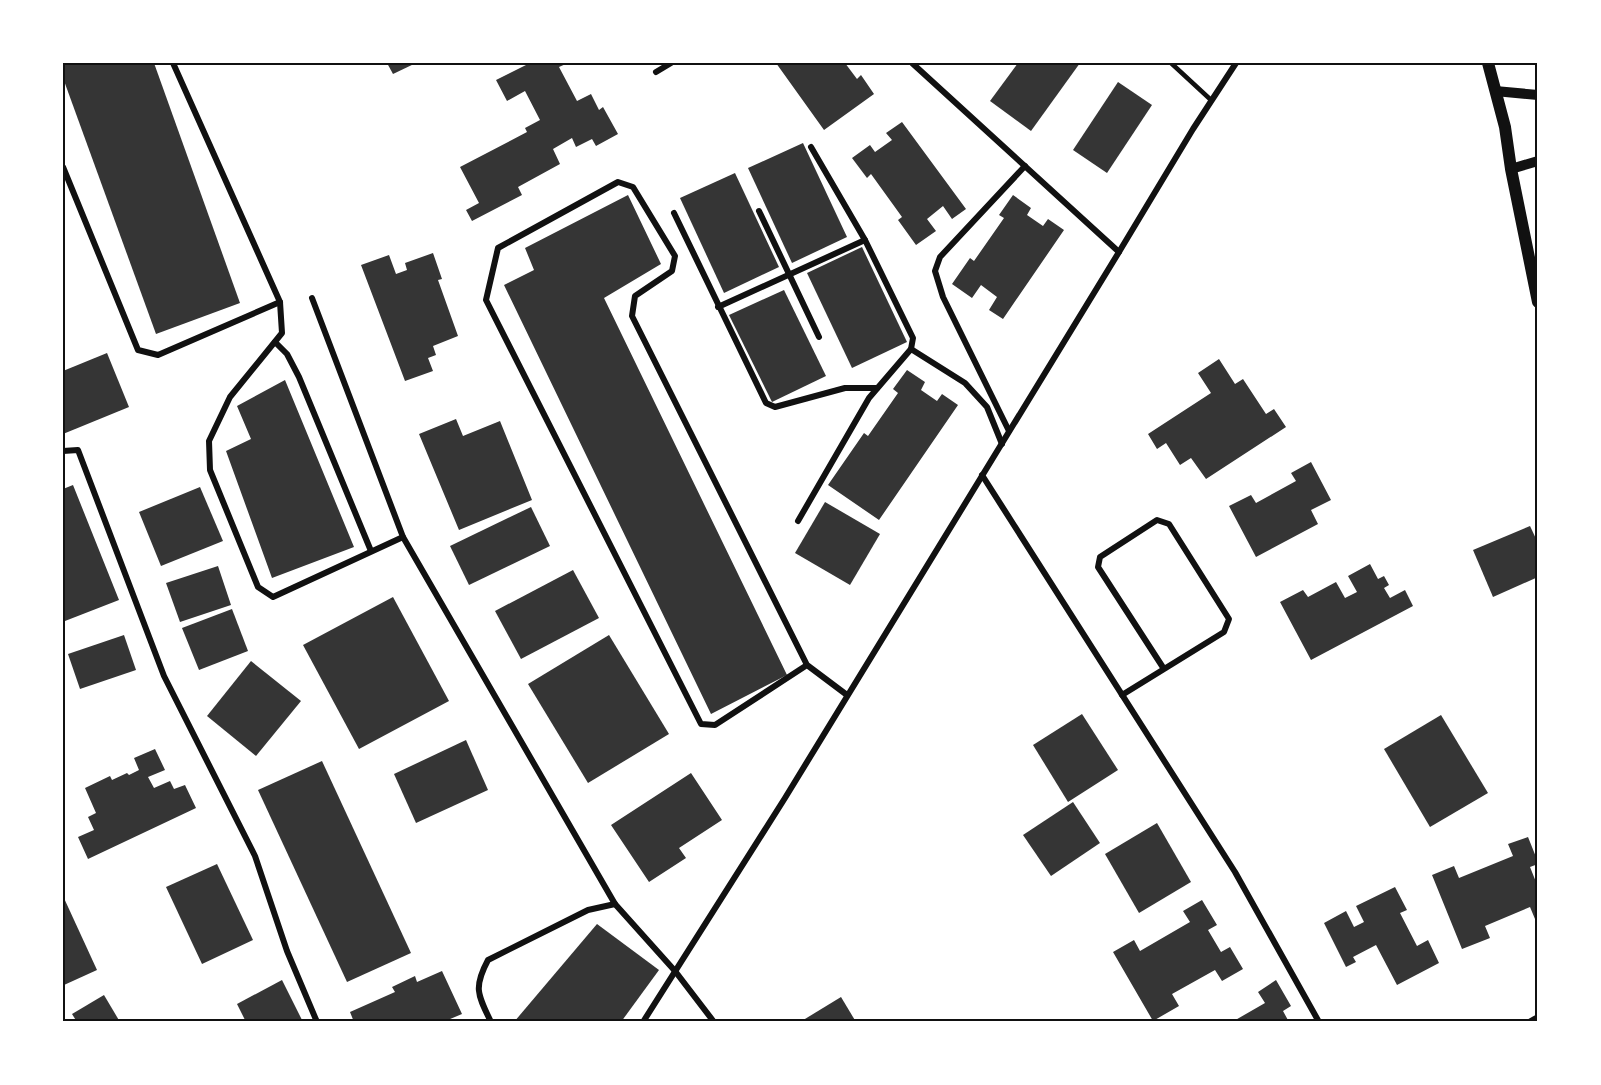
<svg xmlns="http://www.w3.org/2000/svg" width="1601" height="1085" viewBox="0 0 1601 1085" font-family="'Source Serif 4',serif">
	<style>
		.building { fill: #353535 }
		.lines { fill: none; stroke-linecap: round; stroke-linejoin: round }
		.service { stroke: #111; stroke-width: 4.5 }
		.minor { stroke: #111; stroke-width: 6 }
		.tertiary { stroke: #111; stroke-width: 10 }
		.secondary { stroke: #111; stroke-width: 12 }
		.neatline { fill: none; stroke: #111; stroke-width: 2 }
	</style>
	<rect width="100%" height="100%" fill="#fff"/>
	<g class="building">
		<polygon points="63,63 154,63 240,303 156,334 63,78"/>
		<polygon points="387,63 416,63 393,74"/>
		<polygon points="530,63 568,63 559,67 577,101 591,94 599,110 603,107 618,134 596,146 592,139 576,147 572,138 553,149 560,164 518,187 522,195 472,221 466,210 479,203 460,167 527,132 525,128 540,120 525,91 507,101 496,80"/>
		<polygon points="776,63 845,63 857,79 861,75 874,94 824,130"/>
		<polygon points="1018,63 1080,63 1031,131 990,101"/>
		<polygon points="1118,82 1152,105 1107,173 1073,150"/>
		<polygon points="902,122 966,209 952,219 943,206 927,219 936,231 916,245 898,220 902,217 871,174 867,178 852,158 870,145 875,152 892,140 886,133"/>
		<polygon points="803,143 847,237 792,263 748,168"/>
		<polygon points="735,173 779,267 724,293 680,198"/>
		<polygon points="628,195 661,264 604,298 787,675 711,714 504,285 534,270 525,248"/>
		<polygon points="1013,195 1031,208 1027,215 1043,226 1048,219 1064,230 1003,319 989,310 997,297 981,285 972,298 952,284 970,258 974,261 1004,218 999,215"/>
		<polygon points="862,247 907,342 852,368 807,273"/>
		<polygon points="433,253 442,279 438,280 458,336 433,346 436,355 428,358 433,371 405,381 361,265 389,255 396,274 407,270 405,263"/>
		<polygon points="784,290 826,376 772,402 729,315"/>
		<polygon points="107,353 129,407 63,434 63,371"/>
		<polygon points="1219,359 1235,384 1243,379 1266,414 1274,409 1286,427 1206,479 1191,458 1180,465 1166,443 1157,449 1148,434 1211,393 1198,373"/>
		<polygon points="907,370 925,382 921,390 937,401 942,394 958,405 879,520 828,485 864,433 868,436 898,393 893,389"/>
		<polygon points="285,380 354,547 272,578 226,451 251,439 237,406"/>
		<polygon points="456,419 463,436 500,421 532,500 459,530 419,434"/>
		<polygon points="1311,462 1331,500 1311,510 1318,524 1256,557 1229,506 1251,495 1256,503 1296,481 1291,473"/>
		<polygon points="73,485 119,600 65,621 63,617 63,489"/>
		<polygon points="200,487 223,541 161,566 139,512"/>
		<polygon points="825,502 880,534 850,585 795,553"/>
		<polygon points="531,507 550,546 469,585 450,546"/>
		<polygon points="1530,526 1538,543 1538,577 1493,597 1473,550"/>
		<polygon points="1370,564 1378,579 1384,576 1389,585 1384,588 1390,598 1405,590 1413,606 1311,660 1280,602 1303,590 1308,597 1336,582 1345,598 1357,592 1348,576"/>
		<polygon points="218,566 231,605 180,622 166,583"/>
		<polygon points="573,570 599,618 521,659 495,611"/>
		<polygon points="393,597 449,701 359,749 303,645"/>
		<polygon points="232,609 248,651 199,670 182,628"/>
		<polygon points="124,635 136,670 80,689 68,654"/>
		<polygon points="609,635 669,734 588,783 528,684"/>
		<polygon points="251,661 301,701 256,756 207,716"/>
		<polygon points="1082,714 1118,770 1068,802 1033,745"/>
		<polygon points="1441,715 1488,793 1430,827 1384,749"/>
		<polygon points="466,740 488,790 416,823 394,774"/>
		<polygon points="155,749 165,770 148,777 154,788 170,781 174,789 185,785 196,808 88,859 78,837 94,830 88,817 96,813 85,788 110,776 112,780 127,773 129,775 139,770 134,758"/>
		<polygon points="322,761 411,953 347,982 258,790"/>
		<polygon points="691,773 722,820 679,848 686,858 649,882 611,825"/>
		<polygon points="1073,802 1100,843 1051,876 1023,835"/>
		<polygon points="1157,823 1191,882 1139,913 1105,854"/>
		<polygon points="1528,837 1538,862 1538,864 1530,867 1538,887 1538,918 1535,919 1530,907 1485,926 1490,938 1462,949 1432,875 1454,866 1459,878 1513,856 1508,844"/>
		<polygon points="217,864 253,940 202,964 166,887"/>
		<polygon points="1395,887 1407,910 1400,913 1417,946 1428,940 1439,963 1397,985 1376,945 1353,957 1356,962 1346,967 1324,923 1346,911 1354,927 1364,922 1356,906"/>
		<polygon points="63,896 97,970 64,985 63,983"/>
		<polygon points="1202,900 1217,925 1208,930 1221,952 1230,947 1243,969 1222,981 1215,970 1172,994 1179,1006 1153,1021 1113,952 1134,940 1140,951 1190,922 1183,911"/>
		<polygon points="597,924 659,970 621,1022 514,1022"/>
		<polygon points="442,971 462,1014 443,1022 354,1022 350,1012 395,992 392,987 415,976 417,982"/>
		<polygon points="282,980 303,1022 246,1022 237,1004"/>
		<polygon points="1276,980 1291,1006 1283,1011 1289,1022 1232,1022 1265,1003 1258,992"/>
		<polygon points="104,995 120,1022 77,1022 72,1014"/>
		<polygon points="841,997 856,1022 800,1022"/>
	</g>
	<g class="lines">
		<polyline class="service" points="1171,63 1211,100"/>
		<g class="minor">
			<polyline points="173,63 280,302 282,333 230,397 209,441 210,470 258,587 273,597 403,537"/>
			<polyline points="912,63 1119,252"/>
			<polyline points="656,72 671,63"/>
			<polyline points="811,147 865,240 913,338 911,349"/>
			<polyline points="63,167 138,350 158,355 280,302"/>
			<polyline points="759,211 819,337"/>
			<polyline points="674,213 766,403 775,407 845,388 877,388"/>
			<polyline points="312,298 403,537 615,904 675,971 714,1022"/>
			<polyline points="718,307 865,240"/>
			<polyline points="275,342 287,354 299,377 371,551"/>
			<polyline points="1009,431 943,297 935,271 940,257 1025,166"/>
			<polyline points="63,451 78,450 164,676 255,856 287,951 317,1022"/>
			<polyline points="982,475 1235,872 1319,1022"/>
			<polyline points="798,521 869,398 911,349 965,383 987,407 1002,444"/>
			<polyline points="807,665 715,725 701,724 486,300 498,248 618,182 633,187 675,256 672,271 635,296 632,316 807,665 847,695"/>
			<polyline points="1122,695 1224,632 1229,619 1169,524 1157,520 1100,557 1098,567 1164,669"/>
			<path d="M491,1022C478,995 473,988 488,960L588,910L615,904"/>
			<polyline points="643,1022 785,798 1119,252 1193,129 1236,63"/>
			<polyline points="1529,1022 1538,1017"/>
		</g>
		<g class="tertiary">
			<polyline points="1495,91 1538,95"/>
			<polyline points="1511,169 1538,161"/>
		</g>
		<polyline class="secondary" points="1488,63 1505,127 1511,169 1538,302"/>
	</g>
	<rect width="1601" height="1085" fill="none" stroke="#ffffff" stroke-width="129"/>
	<rect x="64" y="64" width="1472" height="956" class="neatline"/>
</svg>
